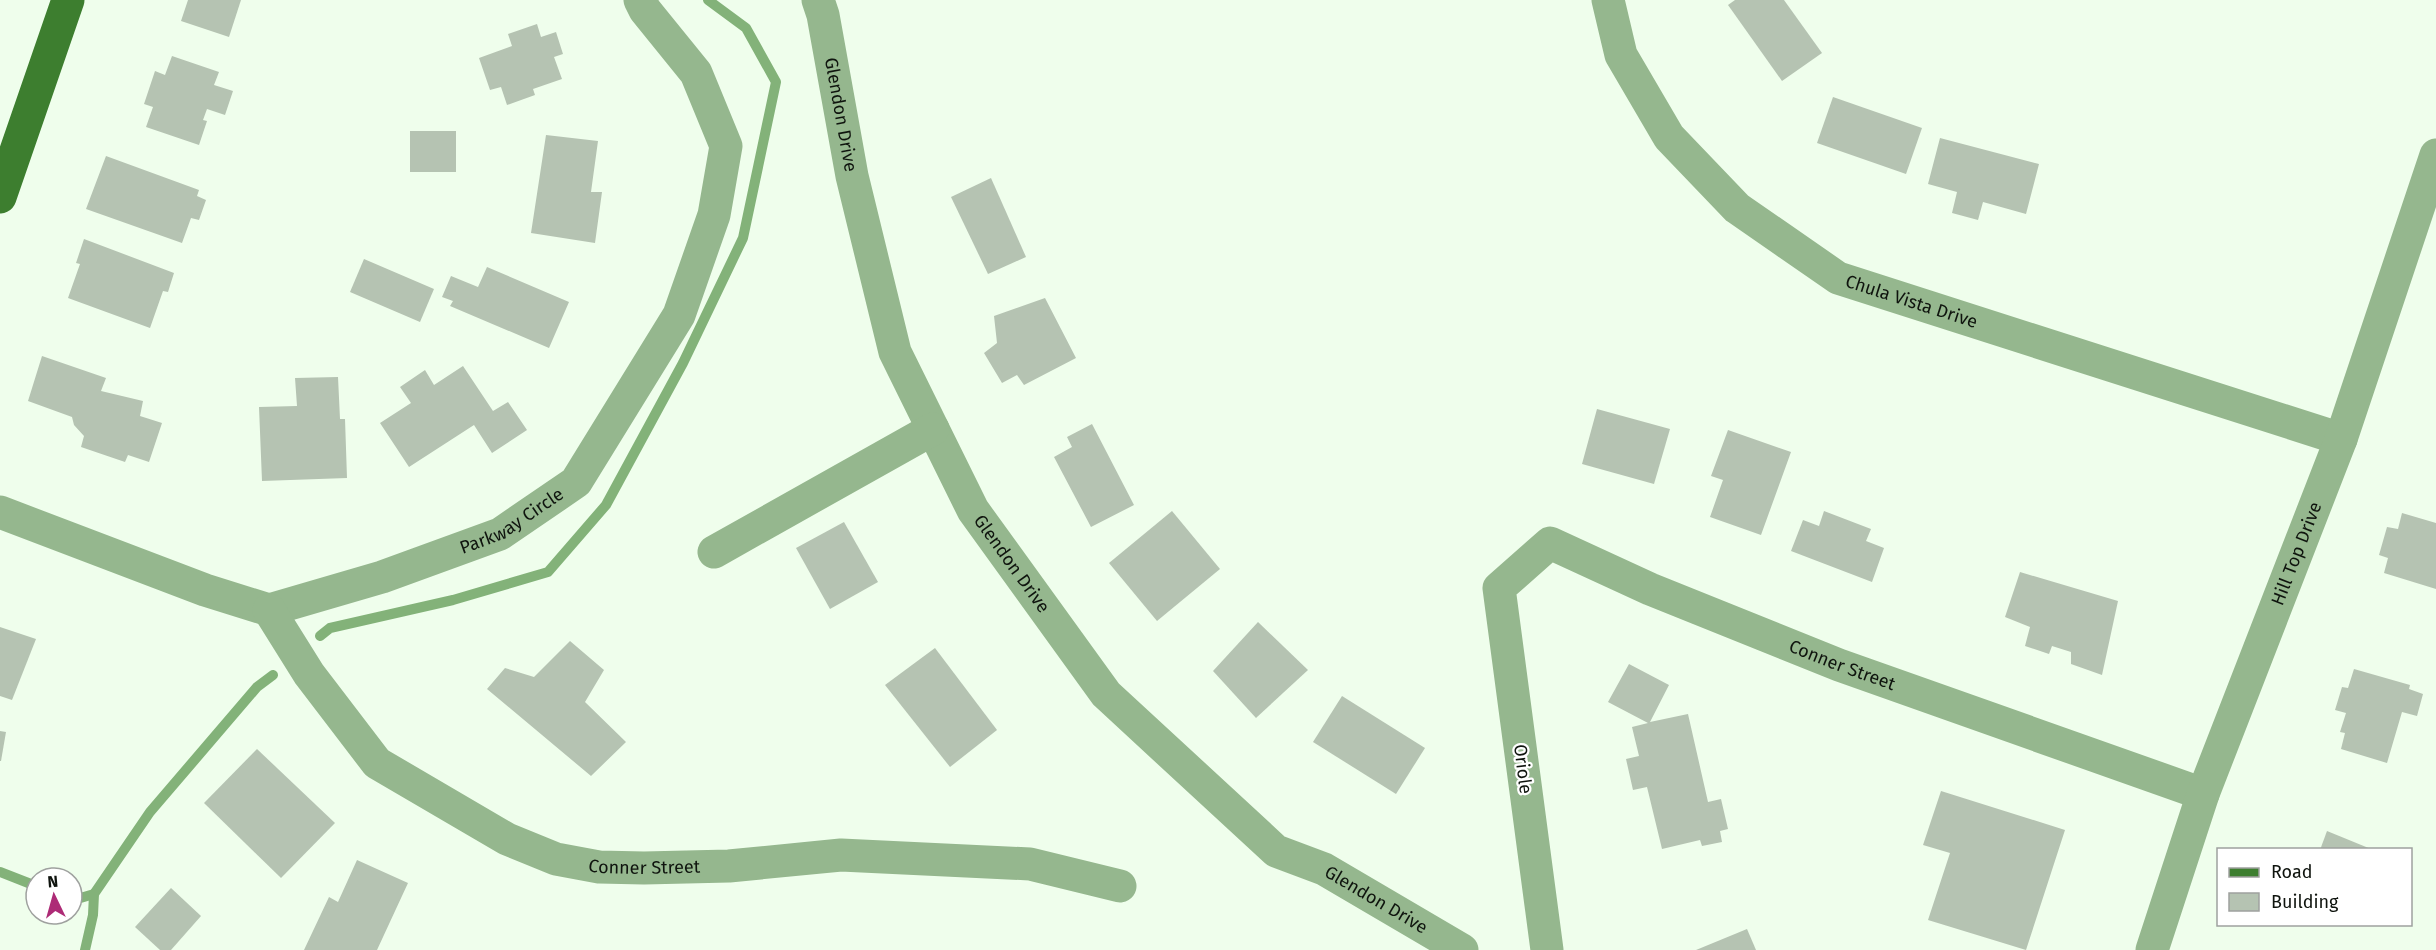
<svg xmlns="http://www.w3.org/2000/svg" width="2436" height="950" viewBox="0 0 2436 950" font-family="'Fira Sans',sans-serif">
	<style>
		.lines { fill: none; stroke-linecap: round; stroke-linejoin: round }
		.stream { stroke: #83b279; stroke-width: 10 }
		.building { fill: #b5c3b2 }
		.minor { stroke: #95b78e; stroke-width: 33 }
		.major { stroke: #3d7e2f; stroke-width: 33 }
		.labels { text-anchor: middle; stroke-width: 4.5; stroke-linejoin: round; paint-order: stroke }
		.street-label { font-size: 18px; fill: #0f140e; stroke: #fff }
	</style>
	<rect width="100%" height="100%" fill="#effeec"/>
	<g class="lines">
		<g class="stream">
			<polyline points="320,636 330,628 453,600 548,572 606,505 683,363 743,238 776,82 746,28 708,0"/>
			<polyline points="0,872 36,886"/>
			<polyline points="72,898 77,899 94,894"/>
			<polyline points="85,950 93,915 94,894 150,812 257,687 273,675"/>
		</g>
	</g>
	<g class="building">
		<polygon points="188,0 241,0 229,37 181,21"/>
		<polygon points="1735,0 1784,0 1822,53 1782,81 1728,5"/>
		<polygon points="537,24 541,37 556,32 563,54 554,57 562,79 533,89 535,95 507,105 501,87 490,90 479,58 512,46 508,34"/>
		<polygon points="172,56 219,72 214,85 233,91 225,115 207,109 203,120 207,121 199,145 146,127 153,107 144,104 155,71 165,75"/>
		<polygon points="1833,97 1922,128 1906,174 1817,143"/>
		<rect x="410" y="131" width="46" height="41"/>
		<polygon points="546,135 598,141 591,192 602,192 595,243 531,233"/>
		<polygon points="1940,138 2039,164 2026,214 1983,202 1978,220 1952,213 1957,192 1928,184"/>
		<polygon points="106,156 199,190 197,196 206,200 199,220 191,218 182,243 86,209"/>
		<polygon points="991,178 1026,257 988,274 951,197"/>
		<polygon points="84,239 174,273 168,292 163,291 150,328 68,298 80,264 76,263"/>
		<polygon points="364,259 434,289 420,322 350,292"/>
		<polygon points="487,267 569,302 549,348 450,306 453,301 442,297 451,276 478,287"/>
		<polygon points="1045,298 1076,358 1024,385 1017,375 1002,383 984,353 997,343 994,316"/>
		<polygon points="42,356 106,378 101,391 143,401 140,416 162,423 149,462 128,455 125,462 81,447 84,436 74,425 72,417 28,401"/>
		<polygon points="463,366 493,411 508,402 527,430 492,453 474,425 409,467 380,423 411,403 400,387 425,370 434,385"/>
		<polygon points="338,377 340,419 345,419 347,478 262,481 259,407 297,406 295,378"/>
		<polygon points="1597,409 1670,429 1654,484 1582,464"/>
		<polygon points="1092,424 1134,505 1091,527 1054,457 1072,447 1067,437"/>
		<polygon points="1728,430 1791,452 1761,535 1710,517 1723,480 1711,476"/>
		<polygon points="1172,511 1220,569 1157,621 1109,563"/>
		<polygon points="1824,511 1871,529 1866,541 1884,548 1872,582 1791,551 1803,520 1819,526"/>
		<polygon points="2402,513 2436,523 2436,589 2384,573 2388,558 2379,555 2387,527 2398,529"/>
		<polygon points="844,522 878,582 830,609 796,548"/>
		<polygon points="2020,572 2118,601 2102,675 2071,664 2071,652 2052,646 2049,654 2025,646 2030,627 2005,617"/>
		<polygon points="1258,622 1308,670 1256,718 1213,671"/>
		<polygon points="0,627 36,639 12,700 0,696"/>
		<polygon points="570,641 604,670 585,702 626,742 591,776 487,689 505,668 534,677"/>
		<polygon points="935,648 997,730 950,767 885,685"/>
		<polygon points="1629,664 1669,685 1650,722 1688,714 1708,802 1721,799 1728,829 1720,831 1722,842 1702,846 1700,840 1662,849 1647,787 1633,790 1626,759 1639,756 1632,727 1648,723 1608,702"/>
		<polygon points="2354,669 2410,685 2409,689 2423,694 2417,716 2402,712 2387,763 2341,749 2345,733 2340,732 2346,713 2335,710 2342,687 2348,688"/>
		<polygon points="1342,696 1425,748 1396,794 1313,742"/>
		<polygon points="0,731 6,732 1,761 0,761"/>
		<polygon points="257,749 335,823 281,878 204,803"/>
		<polygon points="1941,791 2065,830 2026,950 1928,920 1950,853 1923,845"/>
		<polygon points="2327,831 2371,849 2371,850 2320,850"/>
		<polygon points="357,860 408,883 377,950 304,950 329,897 338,902"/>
		<polygon points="171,888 201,916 171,950 160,950 135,927"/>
		<polygon points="1747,929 1756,950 1696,950"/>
	</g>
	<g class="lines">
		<g class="minor">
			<path id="s1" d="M818,0L823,15L852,176L895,352L973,510L1106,694L1276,851L1324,869L1462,950"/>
			<path id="s2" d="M1608,0L1621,55L1669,137L1737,208L1838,278L2341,439"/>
			<path id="s3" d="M0,512L205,590L269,610L382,577L500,534L576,482L679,315L714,215L726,146L696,73L645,10L640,0"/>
			<polyline points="714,552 933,429"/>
			<path id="s4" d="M269,610L309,674L377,763L507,839L556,859L599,867L644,868L729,866L841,855L1030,864L1120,886"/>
			<path id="s5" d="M1547,950L1499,588L1550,543L1650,589L1839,665L2203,794"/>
			<path id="s6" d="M2152,950L2203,794L2341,439L2436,155"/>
		</g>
		<polyline class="major" points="0,197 68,0"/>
	</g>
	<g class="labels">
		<g class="street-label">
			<text dy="6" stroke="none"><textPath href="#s1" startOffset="117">Glendon Drive</textPath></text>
			<text dy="6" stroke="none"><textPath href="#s2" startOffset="450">Chula Vista Drive</textPath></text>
			<text dy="6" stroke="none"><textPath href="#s3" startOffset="546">Parkway Circle</textPath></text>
			<text dy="6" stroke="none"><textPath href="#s6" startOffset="422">Hill Top Drive</textPath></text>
			<text dy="6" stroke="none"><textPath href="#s1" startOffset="603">Glendon Drive</textPath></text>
			<text dy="6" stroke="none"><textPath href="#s5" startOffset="750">Conner Street</textPath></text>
			<text transform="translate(1523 769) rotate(83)" y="6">Oriole</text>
			<text dy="6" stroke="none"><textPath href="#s4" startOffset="480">Conner Street</textPath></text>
			<text dy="6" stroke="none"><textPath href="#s1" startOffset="1107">Glendon Drive</textPath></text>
		</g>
	</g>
	<rect x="2217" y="848" width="195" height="78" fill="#ffffff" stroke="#9fa19f" stroke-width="1.5"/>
	<rect x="2229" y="868" width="30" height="9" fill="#3d7e2f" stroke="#9fa19f" stroke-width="1.5"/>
	<text x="2271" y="878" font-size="18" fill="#0f140e">Road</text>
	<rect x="2229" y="893" width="30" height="18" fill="#b5c3b2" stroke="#9fa19f" stroke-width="1.5"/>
	<text x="2271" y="908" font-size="18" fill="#0f140e">Building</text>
	<g transform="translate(54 896) rotate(355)"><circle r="28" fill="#ffffff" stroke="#9fa19f" stroke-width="1.5"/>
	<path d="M0-4.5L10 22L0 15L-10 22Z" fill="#ad2b76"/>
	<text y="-9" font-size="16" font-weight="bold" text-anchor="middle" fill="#0f140e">N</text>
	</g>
</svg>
